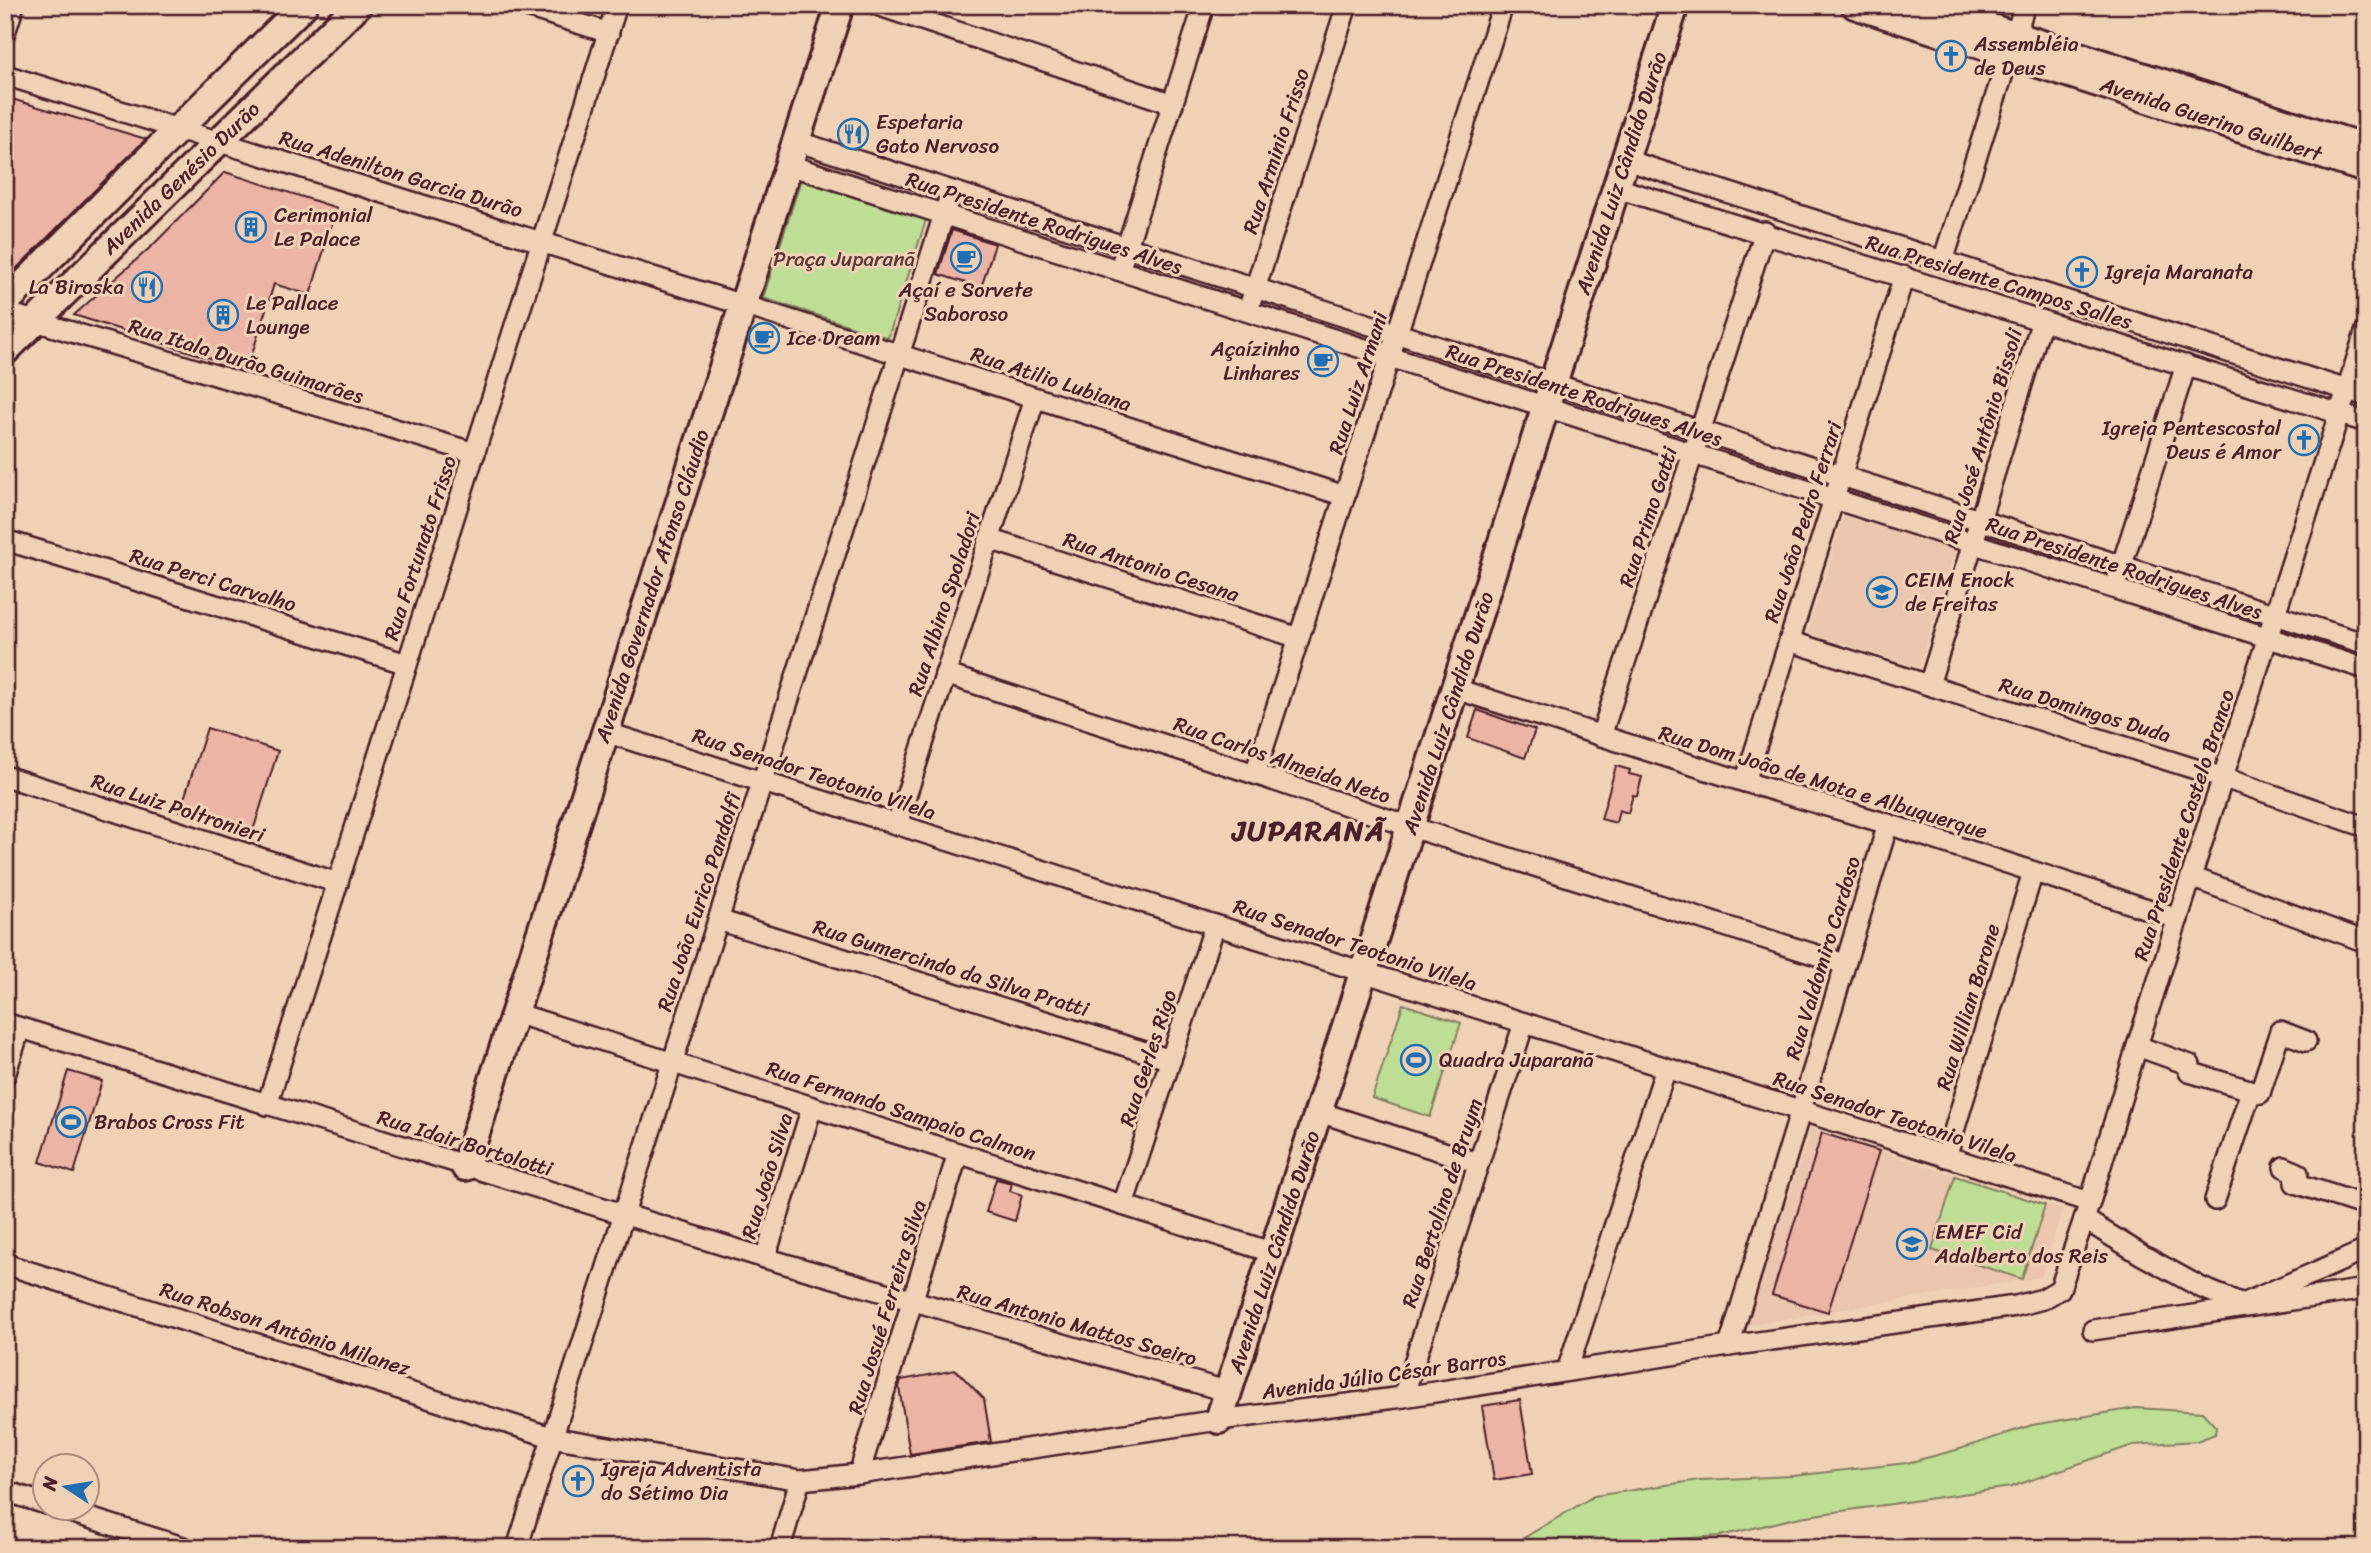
<svg xmlns="http://www.w3.org/2000/svg" width="2371" height="1553" viewBox="0 0 2371 1553" font-family="Sriracha,sans-serif">
	<style>
		.built { fill: #ebc5ad }
		.green { fill: #bedd95; stroke: #847e60; stroke-width: 2 }
		.building { fill: #ecb4a4; stroke: #4a1f2b; stroke-width: 2 }
		.lines { fill: none; stroke-linecap: round; stroke-linejoin: round }
		.street-casing { stroke: #4a1f2b; stroke-width: 24 }
		.secondary-casing { stroke: #4a1f2b; stroke-width: 32 }
		.street { stroke: #efd1b5; stroke-width: 19 }
		.secondary { stroke: #efd1b5; stroke-width: 26 }
		.labels { text-anchor: middle; stroke-width: 6; stroke-linejoin: round; paint-order: stroke }
		.poi-label { font-size: 21px; fill: #4a1f2b; stroke: #efd1b5; text-anchor: start }
		.street-label { font-size: 21px; fill: #4a1f2b; stroke: #efd1b5 }
		.park-label { font-size: 21px; fill: #5b3c3b; stroke: #efd1b5 }
		.district-label { font-size: 28px; font-weight: bold; letter-spacing: 2px; fill: #4a1f2b; stroke: #efd1b5 }
	</style>
	<rect width="100%" height="100%" fill="#efd1b5"/>
	<filter id="ink" filterUnits="userSpaceOnUse"><feTurbulence type="fractalNoise" baseFrequency=".0143" numOctaves="2"/><feDisplacementMap in="SourceGraphic" scale="14" xChannelSelector="R" yChannelSelector="G"/><feConvolveMatrix kernelMatrix="1 2 1 2 8 2 1 2 1" color-interpolation-filters="sRGB"/></filter>
	<g filter="url(#ink)">
		<g class="built">
			<polygon points="1844,516 1955,550 1919,667 1808,633"/>
			<polygon points="1811,1129 2062,1210 2041,1277 1747,1325"/>
		</g>
		<g class="green">
			<polygon points="801,180 926,220 888,338 763,298"/>
			<polygon points="1403,1004 1461,1023 1430,1117 1372,1098"/>
			<polygon points="1955,1176 2045,1205 2022,1279 1932,1250"/>
			<polygon points="2136,1408 2202,1412 2216,1427 2215,1434 2197,1441 2133,1445 2011,1487 1800,1517 1720,1536 1676,1539 1641,1548 1507,1548 1594,1496 1699,1480 1793,1476 1907,1463 1960,1449 2032,1425"/>
		</g>
		<g class="building">
			<polygon points="5,97 146,139 5,280"/>
			<polygon points="225,172 337,208 310,295 274,284 247,370 74,315 153,245"/>
			<polygon points="952,230 995,244 981,288 938,274"/>
			<polygon points="1477,710 1535,730 1525,758 1468,738"/>
			<polygon points="207,728 278,751 252,834 180,811"/>
			<polygon points="1616,766 1630,770 1629,774 1642,777 1637,796 1633,795 1628,813 1619,810 1616,823 1601,819"/>
			<polygon points="68,1071 102,1081 74,1173 40,1162"/>
			<polygon points="1822,1133 1879,1151 1828,1312 1772,1295"/>
			<polygon points="996,1179 1012,1183 1010,1191 1022,1195 1015,1221 986,1212"/>
			<polygon points="956,1370 984,1399 991,1442 910,1454 899,1387 901,1380"/>
			<polygon points="1520,1400 1532,1474 1494,1480 1482,1406"/>
		</g>
		<g class="lines">
			<g class="street-casing">
				<g id="street">
					<polyline points="521,5 609,33"/>
					<polyline points="877,5 1173,104"/>
					<polyline points="5,33 14,5"/>
					<polyline points="5,75 743,305 1345,496"/>
					<polyline points="796,141 2366,644"/>
					<polyline points="1626,160 2366,396"/>
					<polyline points="789,165 2366,669"/>
					<polyline points="1617,188 2366,422"/>
					<polyline points="1123,259 1204,5"/>
					<polyline points="1943,261 2025,5"/>
					<polyline points="1251,301 1347,5"/>
					<polyline points="5,312 475,453"/>
					<polyline points="989,539 1299,638"/>
					<polyline points="5,540 407,664"/>
					<polyline points="2118,577 2186,365"/>
					<polyline points="1789,641 2224,778 2366,827"/>
					<polyline points="945,674 1255,774 1411,827 1845,964"/>
					<polyline points="1929,685 2042,320"/>
					<polyline points="1456,689 1745,782 1888,824 2178,919"/>
					<polyline points="605,732 2090,1202"/>
					<polyline points="1601,736 1765,232"/>
					<polyline points="1255,774 1503,5"/>
					<polyline points="5,776 338,883"/>
					<polyline points="1745,782 1904,276"/>
					<polyline points="897,824 1035,398"/>
					<polyline points="2191,877 2366,942"/>
					<polyline points="718,920 1171,1060"/>
					<polyline points="515,1013 1274,1253"/>
					<polyline points="5,1023 765,1258 1229,1392"/>
					<polyline points="2137,1046 2190,1065 2189,1072 2260,1093"/>
					<polyline points="5,1075 20,1028"/>
					<polyline points="267,1105 617,5"/>
					<polyline points="1319,1112 1478,1163"/>
					<polyline points="1946,1157 2033,872"/>
					<polyline points="2284,1167 2298,1173 2295,1183 2366,1206"/>
					<polyline points="2215,1200 2251,1091 2260,1093 2280,1031 2306,1041"/>
					<polyline points="1123,1205 1215,925"/>
					<polyline points="2084,1219 2142,1255 2202,1288 2243,1304 2366,1250"/>
					<polyline points="765,1258 812,1107"/>
					<polyline points="5,1264 551,1437 800,1480 859,1474 1219,1420 1403,1397 1729,1346 2016,1306 2043,1299 2060,1289 2090,1202 2137,1046 2366,330"/>
					<polyline points="2093,1330 2366,1289"/>
					<polyline points="1729,1346 1888,824"/>
					<polyline points="1567,1371 1666,1068"/>
					<polyline points="1403,1397 1524,1023"/>
					<polyline points="859,1474 958,1153"/>
					<polyline points="5,1491 46,1504"/>
					<polyline points="57,1508 186,1548"/>
					<polyline points="517,1548 948,202"/>
					<polyline points="780,1548 800,1480"/>
				</g>
			</g>
			<g class="secondary-casing">
				<g id="secondary">
					<polyline points="1855,5 2366,169"/>
					<polyline points="1920,5 2366,148"/>
					<polyline points="5,303 178,129 304,5"/>
					<polyline points="5,351 358,5"/>
					<polyline points="465,1167 840,5"/>
					<polyline points="1219,1420 1675,5"/>
				</g>
			</g>
			<use href="#street" class="street"/>
			<use href="#secondary" class="secondary"/>
		</g>
	</g>
	<defs>
		<g id="church-ring" transform="scale(1.575)"><circle r="9.5" fill="#efd1b5" stroke="#1f6fb2" stroke-width="1.5"/><path d="M-1.2-6h2.4v3.5h3.3v2.4h-3.3V6h-2.4V-.1h-3.3v-2.4h3.3Z" fill="#1f6fb2"/></g>
		<g id="restaurant-ring" transform="scale(1.575)"><circle r="9.5" fill="#efd1b5" stroke="#1f6fb2" stroke-width="1.5"/><path d="M-5-6h1v4h1v-4h1v4h1v-4h1v5L-1.5 .5V6h-2V.5L-5-1ZM5-6V6H3V1.5H1.5Q1.5-4 5-6Z" fill="#1f6fb2"/></g>
		<g id="building-ring" transform="scale(1.575)"><circle r="9.5" fill="#efd1b5" stroke="#1f6fb2" stroke-width="1.5"/><path d="M-4-6H4V6H1V3H-1V6H-4ZM-2.5-4.3h1.7v1.8h-1.7ZM.8-4.3h1.7v1.8H.8ZM-2.5-1h1.7V.8h-1.7ZM.8-1h1.7V.8H.8Z" fill="#1f6fb2"/></g>
		<g id="cafe-ring" transform="scale(1.575)"><circle r="9.5" fill="#efd1b5" stroke="#1f6fb2" stroke-width="1.5"/><path d="M-5.5-4.5H6V0H3Q3 3.5 0 3.5H-2.5Q-5.5 3.5-5.5 0ZM3-3.2v2h1.7v-2ZM-6 4.5H4V6H-6Z" fill="#1f6fb2"/></g>
		<g id="school-ring" transform="scale(1.575)"><circle r="9.5" fill="#efd1b5" stroke="#1f6fb2" stroke-width="1.5"/><path d="M0-5L7-2L0 1L-7-2ZM-4 1L0 2.5L4 1V4Q0 6-4 4Z" fill="#1f6fb2"/></g>
		<g id="stadium-ring" transform="scale(1.575)"><circle r="9.5" fill="#efd1b5" stroke="#1f6fb2" stroke-width="1.5"/><path d="M0-5a6.5 5 0 1 0 0 10a6.5 5 0 1 0 0-10ZM-3.5-1.8h7v3.6h-7Z" fill="#1f6fb2"/></g>
	</defs>
	<g fill-rule="evenodd">
		<use href="#church-ring" x="1951" y="56"/>
		<use href="#restaurant-ring" x="853" y="134"/>
		<use href="#building-ring" x="251" y="227"/>
		<use href="#cafe-ring" x="966" y="258"/>
		<use href="#church-ring" x="2082" y="272"/>
		<use href="#restaurant-ring" x="147" y="287"/>
		<use href="#building-ring" x="223" y="315"/>
		<use href="#cafe-ring" x="764" y="338"/>
		<use href="#cafe-ring" x="1323" y="361"/>
		<use href="#church-ring" x="2304" y="440"/>
		<use href="#school-ring" x="1882" y="592"/>
		<use href="#stadium-ring" x="1416" y="1060"/>
		<use href="#stadium-ring" x="71" y="1122"/>
		<use href="#school-ring" x="1912" y="1244"/>
		<use href="#church-ring" x="578" y="1481"/>
	</g>
	<g class="labels">
		<g class="poi-label">
			<text x="1974" y="51">Assembléia<tspan x="1974" dy="24">de Deus</tspan></text>
			<text x="876" y="129">Espetaria<tspan x="876" dy="24">Gato Nervoso</tspan></text>
			<text x="274" y="222">Cerimonial<tspan x="274" dy="24">Le Palace</tspan></text>
			<text x="2105" y="279">Igreja Maranata</text>
			<text x="124" y="294" text-anchor="end">La Biroska</text>
			<text x="966" y="297" text-anchor="middle">Açaí e Sorvete<tspan x="966" dy="24">Saboroso</tspan></text>
			<text x="246" y="310">Le Pallace<tspan x="246" dy="24">Lounge</tspan></text>
			<text x="787" y="345">Ice Dream</text>
			<text x="1300" y="356" text-anchor="end">Açaízinho<tspan x="1300" dy="24">Linhares</tspan></text>
			<text x="2281" y="435" text-anchor="end">Igreja Pentescostal<tspan x="2281" dy="24">Deus é Amor</tspan></text>
			<text x="1905" y="587">CEIM Enock<tspan x="1905" dy="24">de Freitas</tspan></text>
			<text x="1439" y="1067">Quadra Juparanã</text>
			<text x="94" y="1129">Brabos Cross Fit</text>
			<text x="1935" y="1239">EMEF Cid<tspan x="1935" dy="24">Adalberto dos Reis</tspan></text>
			<text x="601" y="1476">Igreja Adventista<tspan x="601" dy="24">do Sétimo Dia</tspan></text>
		</g>
		<g class="street-label">
			<text transform="translate(2211 119) rotate(18)" y="7">Avenida Guerino Guilbert</text>
			<text transform="translate(1276 151) rotate(-72)" y="7">Rua Arminio Frisso</text>
			<text transform="translate(1621 173) rotate(-72)" y="7">Avenida Luiz Cândido Durão</text>
			<text transform="translate(401 174) rotate(17)" y="7">Rua Adenilton Garcia Durão</text>
			<text transform="translate(181 178) rotate(-44)" y="7">Avenida Genésio Durão</text>
			<text transform="translate(1044 223) rotate(18)" y="7">Rua Presidente Rodrigues Alves</text>
			<text transform="translate(1999 282) rotate(17)" y="7">Rua Presidente Campos Salles</text>
			<text transform="translate(246 361) rotate(17)" y="7">Rua Itala Durão Guimarães</text>
			<text transform="translate(1051 379) rotate(18)" y="7">Rua Atilio Lubiana</text>
			<text transform="translate(1358 383) rotate(-72)" y="7">Rua Luiz Armani</text>
			<text transform="translate(1584 395) rotate(18)" y="7">Rua Presidente Rodrigues Alves</text>
			<text transform="translate(1983 436) rotate(-73)" y="7">Rua José Antônio Bissoli</text>
			<text transform="translate(1648 517) rotate(-72)" y="7">Rua Primo Gatti</text>
			<text transform="translate(1803 522) rotate(-72)" y="7">Rua João Pedro Ferrari</text>
			<text transform="translate(420 548) rotate(-72)" y="7">Rua Fortunato Frisso</text>
			<text transform="translate(1151 567) rotate(18)" y="7">Rua Antonio Cesana</text>
			<text transform="translate(2124 568) rotate(18)" y="7">Rua Presidente Rodrigues Alves</text>
			<text transform="translate(213 580) rotate(17)" y="7">Rua Perci Carvalho</text>
			<text transform="translate(652 586) rotate(-72)" y="7">Avenida Governador Afonso Cláudio</text>
			<text transform="translate(944 604) rotate(-72)" y="7">Rua Albino Spoladori</text>
			<text transform="translate(2085 710) rotate(17)" y="7">Rua Domingos Duda</text>
			<text transform="translate(1448 713) rotate(-72)" y="7">Avenida Luiz Cândido Durão</text>
			<text transform="translate(1282 760) rotate(19)" y="7">Rua Carlos Almeida Neto</text>
			<text transform="translate(814 774) rotate(18)" y="7">Rua Senador Teotonio Vilela</text>
			<text transform="translate(1823 782) rotate(17)" y="7">Rua Dom João de Mota e Albuquerque</text>
			<text transform="translate(178 808) rotate(18)" y="7">Rua Luiz Poltronieri</text>
			<text transform="translate(2184 825) rotate(-72)" y="7">Rua Presidente Castelo Branco</text>
			<text transform="translate(699 902) rotate(-72)" y="7">Rua João Eurico Pandolfi</text>
			<text transform="translate(1355 945) rotate(18)" y="7">Rua Senador Teotonio Vilela</text>
			<text transform="translate(1823 958) rotate(-73)" y="7">Rua Valdomiro Cardoso</text>
			<text transform="translate(951 968) rotate(17)" y="7">Rua Gumercindo da Silva Pratti</text>
			<text transform="translate(1968 1007) rotate(-73)" y="7">Rua Willian Barone</text>
			<text transform="translate(1148 1058) rotate(-72)" y="7">Rua Gerles Rigo</text>
			<text transform="translate(901 1111) rotate(18)" y="7">Rua Fernando Sampaio Calmon</text>
			<text transform="translate(1895 1117) rotate(18)" y="7">Rua Senador Teotonio Vilela</text>
			<text transform="translate(465 1143) rotate(17)" y="7">Rua Idair Bortolotti</text>
			<text transform="translate(767 1176) rotate(-73)" y="7">Rua João Silva</text>
			<text transform="translate(1442 1203) rotate(-72)" y="7">Rua Bertolino de Bruym</text>
			<text transform="translate(1274 1252) rotate(-72)" y="7">Avenida Luiz Cândido Durão</text>
			<text transform="translate(887 1307) rotate(-73)" y="7">Rua Josué Ferreira Silva</text>
			<text transform="translate(1077 1325) rotate(16)" y="7">Rua Antonio Mattos Soeiro</text>
			<text transform="translate(285 1329) rotate(18)" y="7">Rua Robson Antônio Milanez</text>
			<text transform="translate(1384 1375) rotate(-8)" y="7">Avenida Júlio César Barros</text>
		</g>
		<g class="park-label">
			<text x="844" y="266">Praça Juparanã</text>
		</g>
		<g class="district-label">
			<text x="1309" y="840">JUPARANÃ</text>
		</g>
	</g>
	<rect width="2371" height="1553" fill="none" stroke="#efd1b5" stroke-width="28"/>
	<rect x="14" y="14" width="2343" height="1525" fill="none" stroke="#4a1f2b" stroke-width="2.5" filter="url(#ink)"/>
	<g transform="translate(66 1487) rotate(282)"><circle r="33" fill="#efd1b5" stroke="#ad8a7e" stroke-width="2"/>
	<path d="M0-5L12 26L0 18L-12 26Z" fill="#1f6fb2"/>
	<text y="-10" font-size="19" font-weight="bold" text-anchor="middle" fill="#4a1f2b">N</text>
	</g>
</svg>
